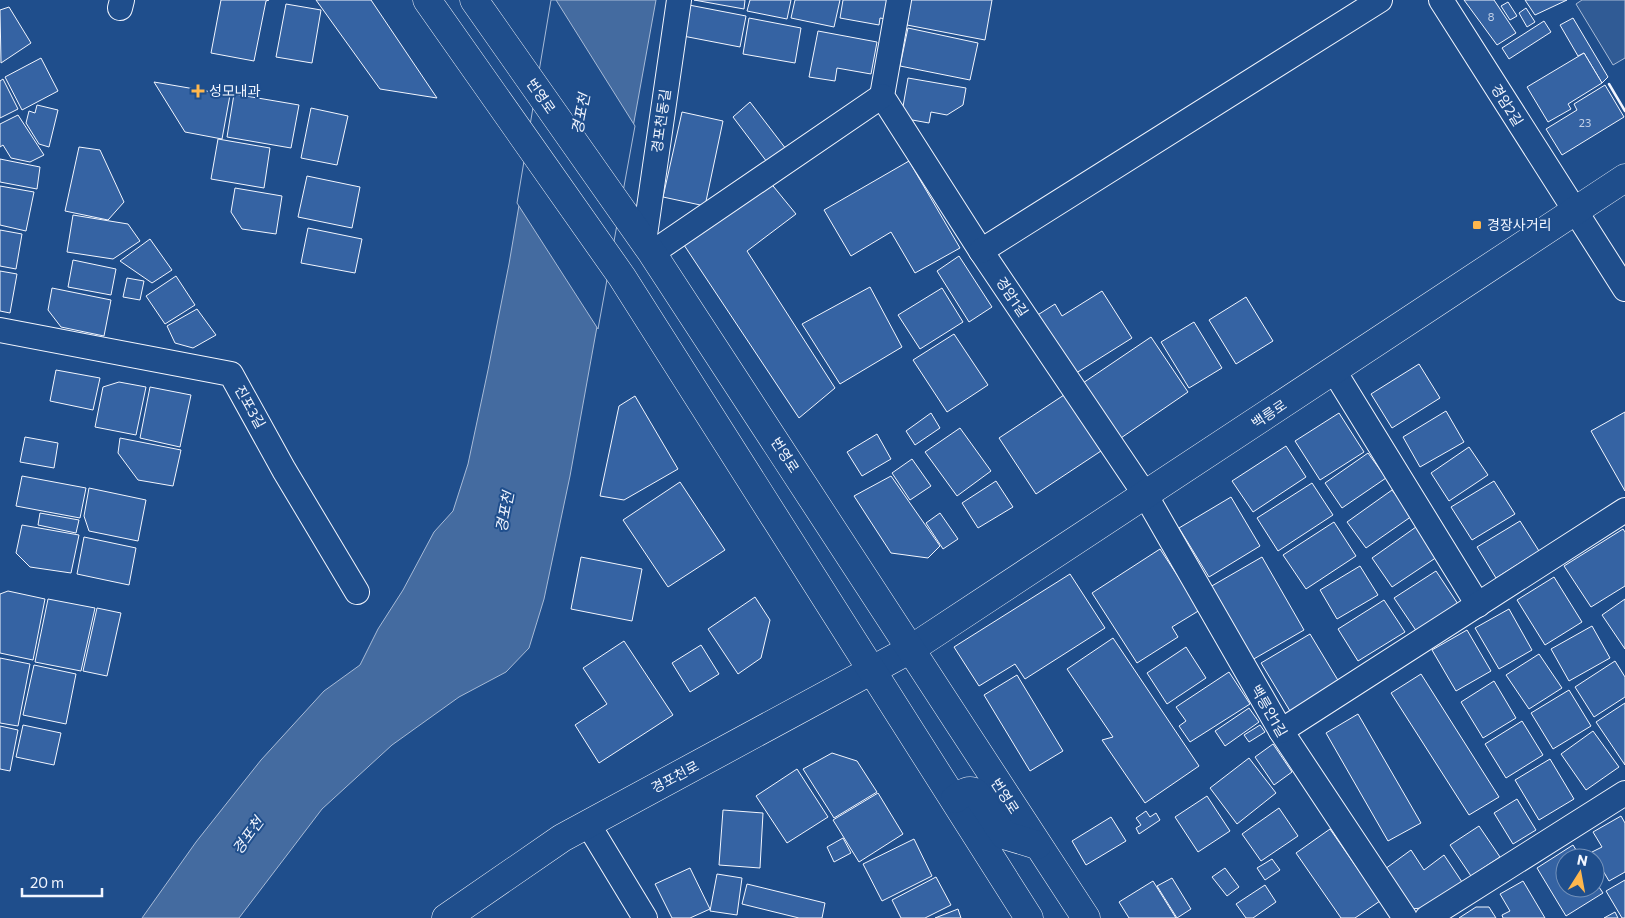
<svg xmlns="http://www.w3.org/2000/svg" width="1625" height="918" viewBox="0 0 1625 918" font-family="Commissioner,'Noto Sans KR',sans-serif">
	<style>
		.built { fill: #305b95; stroke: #a8bbd7 }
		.water { fill: #446ba0; stroke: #a8bbd7 }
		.pier { fill: #1f4e8c; stroke: #a8bbd7 }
		.building { fill: #3563a3; stroke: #f2f6ff }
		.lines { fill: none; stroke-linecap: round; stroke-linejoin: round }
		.street-casing { stroke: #f2f6ff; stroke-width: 26 }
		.secondary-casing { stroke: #f2f6ff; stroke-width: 29 }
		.primary-casing { stroke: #f2f6ff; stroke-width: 29 }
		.street { stroke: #1f4e8c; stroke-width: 24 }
		.secondary { stroke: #1f4e8c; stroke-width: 28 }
		.primary { stroke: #1f4e8c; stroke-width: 28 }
		.wall { stroke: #f2f6ff; stroke-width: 2.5 }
		.poi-dot { fill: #ffb74d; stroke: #1f4e8c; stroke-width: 2 }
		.labels { text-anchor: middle; stroke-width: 4; stroke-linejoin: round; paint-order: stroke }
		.number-label { font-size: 11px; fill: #c3d1e8 }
		.poi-label { font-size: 14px; fill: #f2f6ff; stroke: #1f4e8c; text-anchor: start }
		.street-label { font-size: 14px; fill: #f2f6ff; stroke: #1f4e8c }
		.water-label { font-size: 15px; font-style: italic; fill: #f2f6ff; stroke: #1f4e8c }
	</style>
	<rect width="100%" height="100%" fill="#1f4e8c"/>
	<polygon class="built" points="1582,0 1625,0 1625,58 1613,65 1576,4"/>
	<polygon class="water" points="554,0 656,0 570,476 544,599 529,648 506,672 459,697 392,745 322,809 239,918 142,918 196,842 261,760 324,691 360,665 378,629 403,590 434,532 453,511 468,464 488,370 509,264"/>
	<polygon class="pier" points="551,0 556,0 635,126 598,329 517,203"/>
	<g class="building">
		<polygon points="221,0 269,0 266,1 254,61 211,53"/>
		<polygon points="316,0 371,0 437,98 380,89"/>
		<polygon points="694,0 745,0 744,9"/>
		<polygon points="750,0 791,0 787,19 747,11"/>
		<polygon points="795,0 840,0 834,27 791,18"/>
		<polygon points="843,0 890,0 886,19 880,18 879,25 840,18"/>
		<polygon points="911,0 992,0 985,40 907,25"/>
		<polygon points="1464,0 1494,0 1516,33 1497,45"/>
		<polygon points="1525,0 1567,0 1535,15"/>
		<polygon points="1508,2 1517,16 1510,20 1501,6"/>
		<polygon points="286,4 321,10 312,63 276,57"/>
		<polygon points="689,5 746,16 740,47 683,36"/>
		<polygon points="9,7 31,43 1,63 0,10"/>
		<polygon points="1526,8 1535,22 1527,27 1519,13"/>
		<polygon points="749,18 801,28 795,63 743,54"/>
		<polygon points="1573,18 1608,77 1602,83 1584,53 1578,56 1560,25"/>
		<polygon points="1544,21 1551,32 1509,59 1502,48"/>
		<polygon points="908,28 978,43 970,80 900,66"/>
		<polygon points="818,31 877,42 871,74 837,68 835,81 809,77"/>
		<polygon points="1584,53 1602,83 1568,104 1571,109 1548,122 1527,87"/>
		<polygon points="41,58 58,91 22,110 5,77"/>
		<polygon points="908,78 966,88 963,105 947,115 931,112 929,123 901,118"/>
		<polygon points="3,79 18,109 0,118 0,81"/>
		<polygon points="154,82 230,95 222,139 185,132"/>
		<polygon points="1605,85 1624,117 1562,155 1546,129 1577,110 1574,104"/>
		<polygon points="234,94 299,105 291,148 227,137"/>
		<polygon points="750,102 786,149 767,162 733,117"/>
		<polygon points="37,105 58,110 49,147 39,144 26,123 29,111 35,113"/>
		<polygon points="311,108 348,116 337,165 301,158"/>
		<polygon points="682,112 723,121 705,206 663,197"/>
		<polygon points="18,115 44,155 30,162 11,158 3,145 0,147 0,124"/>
		<polygon points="218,139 270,148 264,188 211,179"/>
		<polygon points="79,147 100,150 124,202 108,220 65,211"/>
		<polygon points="0,159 40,167 37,189 0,182"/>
		<polygon points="909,161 960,248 915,273 891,232 851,256 824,210"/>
		<polygon points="307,176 360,187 352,228 298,217"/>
		<polygon points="769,181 796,214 747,251 835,388 799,418 680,239"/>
		<polygon points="0,186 34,192 26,231 0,225"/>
		<polygon points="235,188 282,196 276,234 242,229 231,212"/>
		<polygon points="73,215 128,224 140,241 113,259 67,252"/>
		<polygon points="308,228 362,239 355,273 301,263"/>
		<polygon points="0,230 22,234 16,269 0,266"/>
		<polygon points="150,239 172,270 152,283 120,261"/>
		<polygon points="959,256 992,307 969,322 937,271"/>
		<polygon points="73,260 116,269 111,295 68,287"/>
		<polygon points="0,271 17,274 10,313 0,311"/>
		<polygon points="176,276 195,305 165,324 146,296"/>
		<polygon points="127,278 144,281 140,300 123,297"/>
		<polygon points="870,287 902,347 840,384 802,324"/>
		<polygon points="52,288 111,300 104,336 61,327 48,310"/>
		<polygon points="942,288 963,322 920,349 898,315"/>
		<polygon points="1102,291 1132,338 1073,375 1036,316 1055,304 1062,316"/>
		<polygon points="1246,297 1273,341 1236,364 1209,320"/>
		<polygon points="197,309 216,335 193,348 175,343 167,326"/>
		<polygon points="1194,322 1222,368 1189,388 1161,342"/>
		<polygon points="954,334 988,385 947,412 913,360"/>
		<polygon points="1151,337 1188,392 1118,440 1080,385"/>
		<polygon points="1419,364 1440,398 1392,428 1371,394"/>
		<polygon points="56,370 100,378 93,410 50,401"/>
		<polygon points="119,382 146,387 136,435 95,427 103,387"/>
		<polygon points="150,387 191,395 180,447 140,438"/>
		<polygon points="1064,395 1101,451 1036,494 999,438"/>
		<polygon points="635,396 678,469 624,500 600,496 619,406"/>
		<polygon points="1446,411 1464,442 1420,467 1403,437"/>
		<polygon points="1625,412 1625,491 1591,431"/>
		<polygon points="931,413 940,428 915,445 906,431"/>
		<polygon points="1339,413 1364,452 1320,480 1295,441"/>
		<polygon points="960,428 991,471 957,496 925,452"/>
		<polygon points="877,434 891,459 862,476 847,452"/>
		<polygon points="25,437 58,443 54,468 20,462"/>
		<polygon points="120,438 181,450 173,486 138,480 118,453"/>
		<polygon points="1286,446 1306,477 1253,512 1232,481"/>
		<polygon points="1469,447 1488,475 1449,501 1431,473"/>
		<polygon points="1368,453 1386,478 1342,508 1325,483"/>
		<polygon points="912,459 931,486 910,500 892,473"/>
		<polygon points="22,476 86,488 80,518 16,506"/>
		<polygon points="891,476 940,546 928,558 891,553 854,496"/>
		<polygon points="996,481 1013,507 978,528 962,503"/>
		<polygon points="1494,481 1515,514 1472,540 1451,507"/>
		<polygon points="680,482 725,550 668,587 623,520"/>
		<polygon points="1312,483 1333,515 1278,551 1257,518"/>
		<polygon points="89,488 146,500 138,541 89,531 84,516"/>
		<polygon points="1392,490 1412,516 1366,548 1347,522"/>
		<polygon points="1231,497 1260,546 1209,577 1179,528"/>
		<polygon points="40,513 79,520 76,533 38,525"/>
		<polygon points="940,513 958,539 943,549 926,523"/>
		<polygon points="1520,521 1539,551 1496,578 1477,547"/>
		<polygon points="1334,522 1356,556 1306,589 1283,555"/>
		<polygon points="22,525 79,535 71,573 30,567 16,553"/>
		<polygon points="1416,527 1437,557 1392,587 1372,558"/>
		<polygon points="1623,529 1625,532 1625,586 1591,607 1564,566"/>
		<polygon points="84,537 136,548 129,585 77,574"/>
		<polygon points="1160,549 1200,610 1172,627 1178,637 1137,663 1092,593"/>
		<polygon points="581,557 642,569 632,621 571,609"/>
		<polygon points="1262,557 1304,630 1252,660 1210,587"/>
		<polygon points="1360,566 1378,595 1337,619 1320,590"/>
		<polygon points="1436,571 1458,604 1417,632 1394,598"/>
		<polygon points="1070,574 1105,628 1025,679 1015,664 979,686 954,647"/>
		<polygon points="1554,577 1582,622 1545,645 1517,600"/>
		<polygon points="8,591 45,599 33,660 0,653 0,594"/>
		<polygon points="755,597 770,620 761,658 738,674 708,629"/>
		<polygon points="48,599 95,608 81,671 35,662"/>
		<polygon points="1625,599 1625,649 1602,615"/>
		<polygon points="1384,600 1405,632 1358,661 1338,629"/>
		<polygon points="97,608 121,613 107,676 83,671"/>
		<polygon points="1509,609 1532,650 1499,669 1475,628"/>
		<polygon points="1592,626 1610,658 1569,681 1551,649"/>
		<polygon points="1467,630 1491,671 1456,691 1432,650"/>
		<polygon points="1310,634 1339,682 1290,711 1261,663"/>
		<polygon points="1113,638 1199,766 1145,803 1102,740 1113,737 1067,669"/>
		<polygon points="624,641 673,715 599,763 575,725 607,704 583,668"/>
		<polygon points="701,645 719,674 690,692 672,663"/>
		<polygon points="1186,647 1206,678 1167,704 1147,673"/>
		<polygon points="1539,654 1562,688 1529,709 1506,675"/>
		<polygon points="0,658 30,664 18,726 0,723"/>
		<polygon points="1615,661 1625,677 1625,697 1594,717 1575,687"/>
		<polygon points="34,665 76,674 66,724 23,715"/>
		<polygon points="1229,672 1250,704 1190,742 1179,726 1186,721 1176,707"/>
		<polygon points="1421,674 1499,797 1469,815 1391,693"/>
		<polygon points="1017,675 1063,751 1030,771 984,695"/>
		<polygon points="1494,681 1516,718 1483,738 1461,702"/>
		<polygon points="1569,690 1591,726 1553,749 1531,713"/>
		<polygon points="1625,703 1625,765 1596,722"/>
		<polygon points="1249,708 1259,722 1225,746 1215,731"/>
		<polygon points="1358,714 1421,823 1388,841 1326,733"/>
		<polygon points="1522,721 1543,755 1506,778 1485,744"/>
		<polygon points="23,725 61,733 54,765 16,757"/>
		<polygon points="1260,725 1265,732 1249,742 1244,735"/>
		<polygon points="0,726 18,730 10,771 0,769"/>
		<polygon points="1593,731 1619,767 1586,790 1561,754"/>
		<polygon points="1273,744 1292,772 1274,785 1255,757"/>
		<polygon points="832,753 857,761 877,792 834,818 803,769"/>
		<polygon points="1249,758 1276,793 1237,824 1210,788"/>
		<polygon points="1550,759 1574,799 1539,820 1515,780"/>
		<polygon points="797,769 828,817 787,843 756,796"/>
		<polygon points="878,793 903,834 859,862 833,820"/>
		<polygon points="1207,796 1230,831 1198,852 1175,817"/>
		<polygon points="1517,799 1536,830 1513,844 1494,813"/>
		<polygon points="1279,808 1298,836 1261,861 1242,834"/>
		<polygon points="723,810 763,813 760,868 719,865"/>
		<polygon points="1146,811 1150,817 1156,813 1160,820 1139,834 1136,828 1141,825 1136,818"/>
		<polygon points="1621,816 1625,823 1625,872 1609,881 1592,852 1602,847 1593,832"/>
		<polygon points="1111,817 1126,841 1086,865 1072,841"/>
		<polygon points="1479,826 1500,857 1471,876 1450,845"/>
		<polygon points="1330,829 1380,901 1355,918 1341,918 1296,853"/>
		<polygon points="843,838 851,853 834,862 827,847"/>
		<polygon points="914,839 932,876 882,901 863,864"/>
		<polygon points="1573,845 1581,858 1565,858 1565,888 1595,888 1595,881 1603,893 1566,916 1537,868"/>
		<polygon points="1411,850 1424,870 1444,855 1464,885 1434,907 1410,909 1385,869"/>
		<polygon points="1272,859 1280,870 1265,880 1257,868"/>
		<polygon points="690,868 710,909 690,918 672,918 655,884"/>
		<polygon points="1225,868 1239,887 1227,896 1212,877"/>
		<polygon points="717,874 742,878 737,915 710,911"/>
		<polygon points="936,877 951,905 925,918 901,918 892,900"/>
		<polygon points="1172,878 1191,909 1177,918 1157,886"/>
		<polygon points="1625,880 1625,918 1622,918 1606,891"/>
		<polygon points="1153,881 1176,918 1129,918 1119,902"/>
		<polygon points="1523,881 1545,918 1503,918 1502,915 1510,911 1500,894"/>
		<polygon points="747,884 825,903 822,918 799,918 742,904"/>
		<polygon points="1265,885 1276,902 1253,918 1246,918 1236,904"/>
		<polygon points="1476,907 1489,907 1496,918 1459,918"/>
		<polygon points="958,909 961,918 935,918"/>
		<polygon points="1615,912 1618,918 1604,918"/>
	</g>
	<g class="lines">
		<g class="street-casing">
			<g id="street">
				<polyline points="899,0 882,96 981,251 1146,496 1281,731 1405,918"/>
				<polyline points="1441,0 1625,289"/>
				<polyline points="120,8 122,0"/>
				<polyline points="644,242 679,0"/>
				<polyline points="981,251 1380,0"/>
				<polyline points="652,253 882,96"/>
				<polyline points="0,330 231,374 284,470 357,592"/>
				<polyline points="1334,371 1478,605"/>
				<polyline points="1281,731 1625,510"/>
				<polyline points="588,824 645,918"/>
				<polyline points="1427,918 1625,793"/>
			</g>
		</g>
		<g class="secondary-casing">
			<polyline id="secondary" points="446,918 562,838 911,649 1625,178"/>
		</g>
		<g class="primary-casing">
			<g id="primary">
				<polyline points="427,0 622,277 1029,918"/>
				<polyline points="474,0 652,253 1086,918"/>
				<path d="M955,799C962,794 968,788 976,793L1004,835L1037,845"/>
			</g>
		</g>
		<use href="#street" class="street"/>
		<use href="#secondary" class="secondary"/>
		<use href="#primary" class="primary"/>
		<polyline class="wall" points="1609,84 1625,111"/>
	</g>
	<g class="poi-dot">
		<path d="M195.5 83.5h5v5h5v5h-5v5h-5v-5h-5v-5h5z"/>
		<rect x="1472" y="220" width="10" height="10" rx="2.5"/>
	</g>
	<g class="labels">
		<g class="number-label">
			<text x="1491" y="21">8</text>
			<text x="1585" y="127">23</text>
		</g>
		<g class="poi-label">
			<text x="209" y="96">성모내과</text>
			<text x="1487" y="230">경장사거리</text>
		</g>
		<g class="street-label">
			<text transform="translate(541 96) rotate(55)" y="5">번영로</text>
			<text transform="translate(1507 105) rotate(58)" y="5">경암2길</text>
			<text transform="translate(661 121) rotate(-82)" y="5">경포천동길</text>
			<text transform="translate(1012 297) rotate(56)" y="5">경암1길</text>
			<text transform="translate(250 407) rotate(61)" y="5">진포3길</text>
			<text transform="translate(1269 414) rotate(-34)" y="5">백릉로</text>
			<text transform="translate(785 455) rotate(57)" y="5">번영로</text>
			<text transform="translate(1269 711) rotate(60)" y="5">백릉안1길</text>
			<text transform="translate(675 777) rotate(-28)" y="5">경포천로</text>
			<text transform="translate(1005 796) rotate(57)" y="5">번영로</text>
		</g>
		<g class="water-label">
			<text transform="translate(581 114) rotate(-79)" y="5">경포천</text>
			<text transform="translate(505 512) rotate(-79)" y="5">경포천</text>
			<text transform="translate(248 836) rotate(-54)" y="5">경포천</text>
		</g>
	</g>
	<g transform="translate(1580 873) rotate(11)"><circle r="24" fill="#1f4e8c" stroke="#7391ba"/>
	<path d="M0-4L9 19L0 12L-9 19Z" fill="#ffb74d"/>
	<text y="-8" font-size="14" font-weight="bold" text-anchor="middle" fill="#f2f6ff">N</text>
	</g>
	<path d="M22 888v8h80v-8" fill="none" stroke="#f2f6ff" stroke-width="2.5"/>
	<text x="30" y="888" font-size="15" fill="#f2f6ff" stroke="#1f4e8c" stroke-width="4" paint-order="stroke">20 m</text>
</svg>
